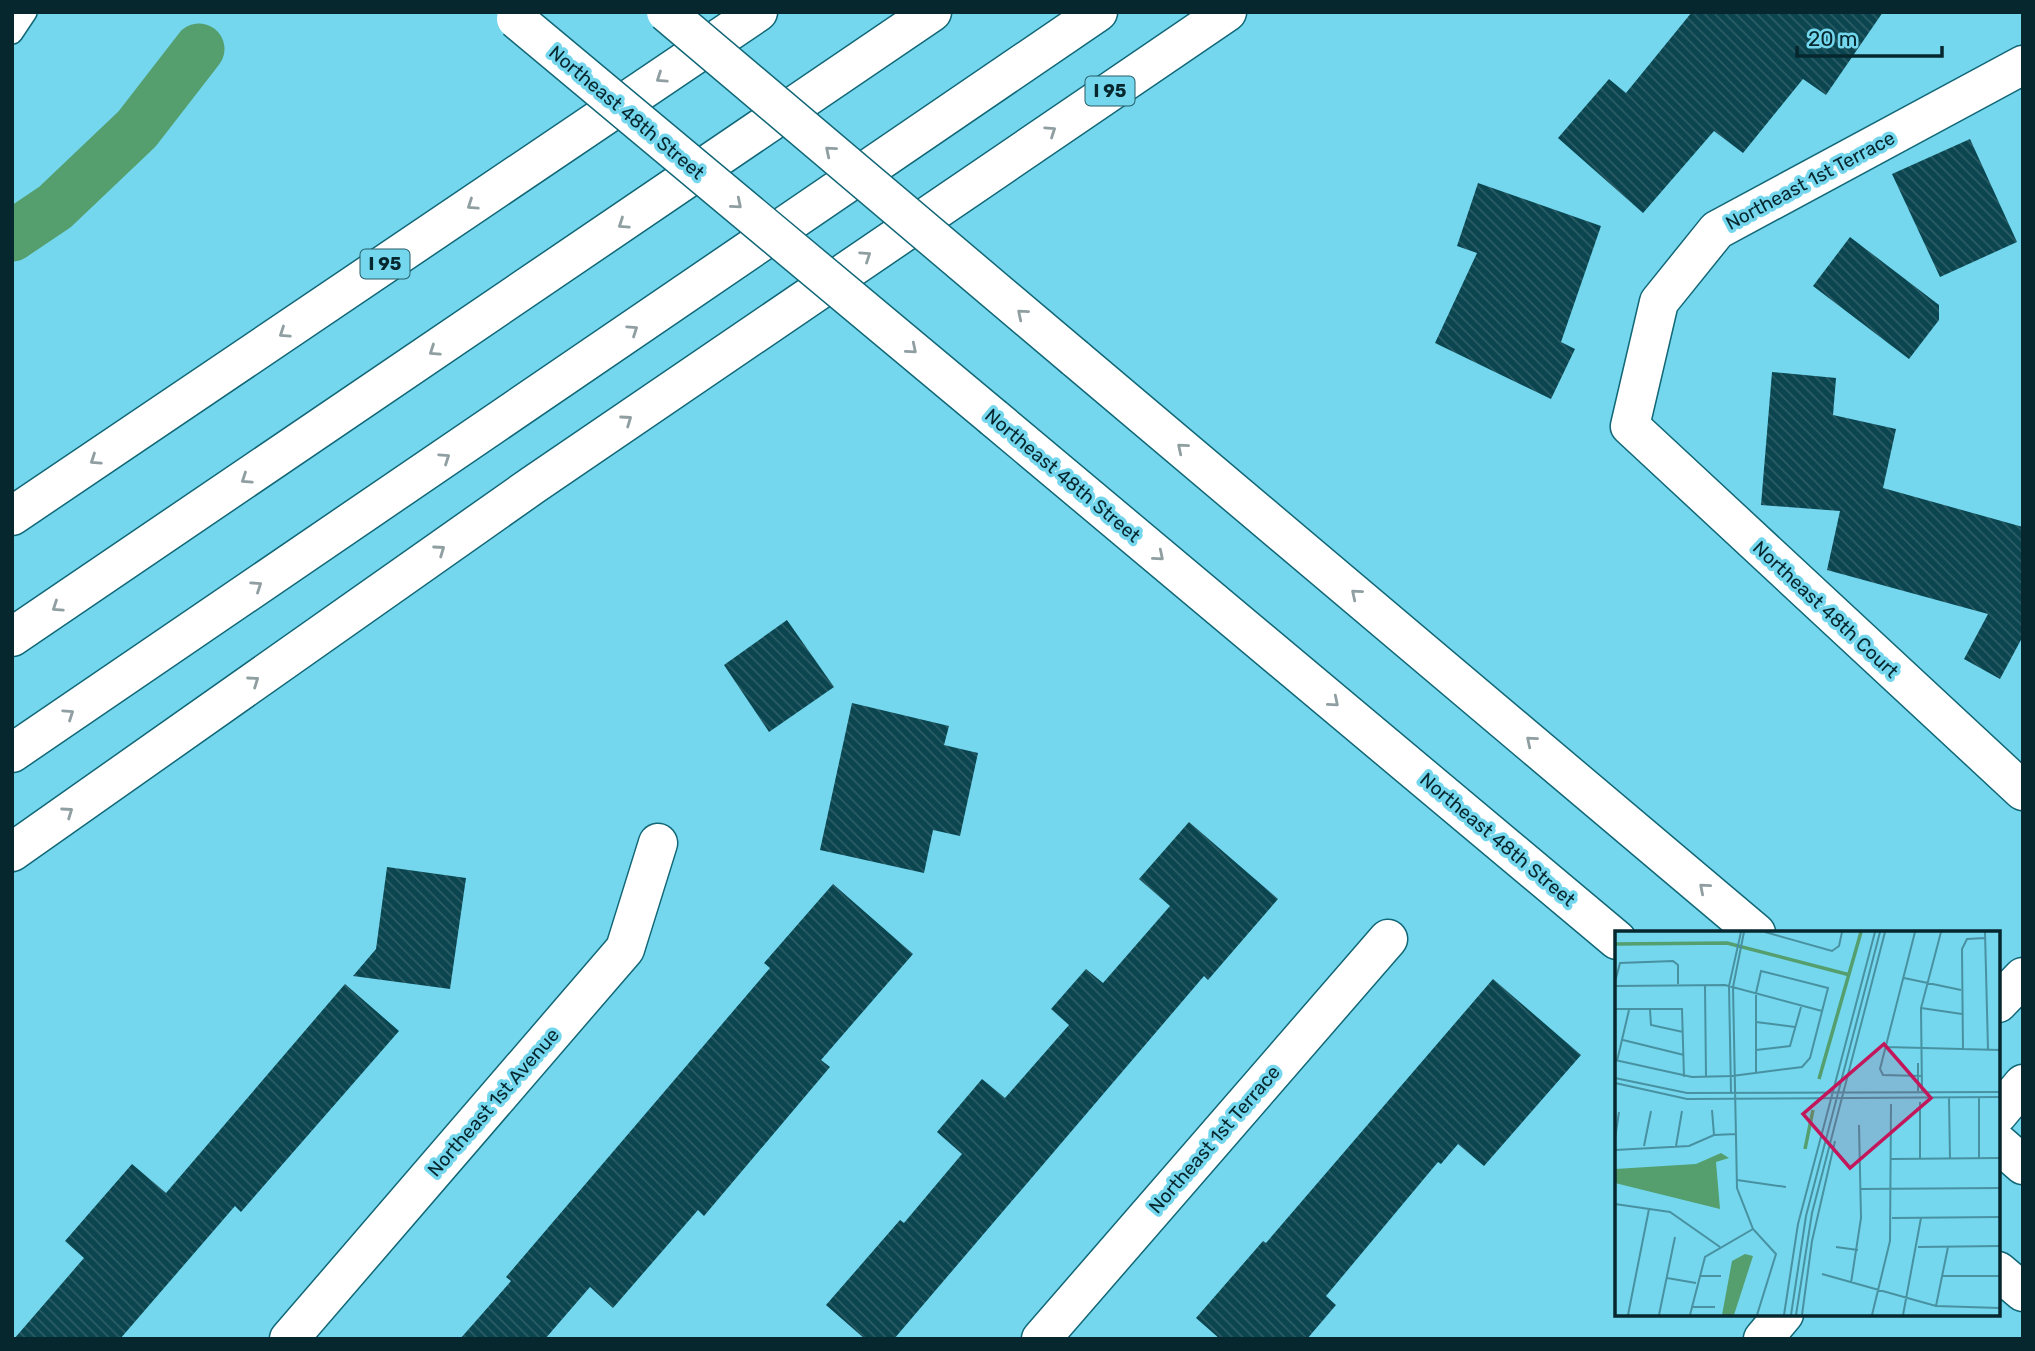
<svg xmlns="http://www.w3.org/2000/svg" width="2035" height="1351" viewBox="0 0 2035 1351" font-family="Rubik,sans-serif">
	<style>
		.lines { fill: none; stroke-linecap: round; stroke-linejoin: round }
		.canal { stroke: #559e6d; stroke-width: 51 }
		.building { fill: url(#building-back-hatch) }
		.service-casing { stroke: #126777; stroke-width: 24 }
		.minor-casing { stroke: #126777; stroke-width: 41 }
		.secondary-casing { stroke: #126777; stroke-width: 41 }
		.motorway-casing { stroke: #126777; stroke-width: 41 }
		.service { stroke: #fff; stroke-width: 21 }
		.minor { stroke: #fff; stroke-width: 38 }
		.secondary { stroke: #fff; stroke-width: 38 }
		.motorway { stroke: #fff; stroke-width: 38 }
		.secondary-bridge-casing { stroke: #126777; stroke-width: 41; stroke-linecap: butt }
		.secondary-bridge { stroke: #fff; stroke-width: 38 }
		.oneway { stroke: #8f9ea1 }
		.labels { text-anchor: middle; stroke-width: 7; stroke-linejoin: round; paint-order: stroke }
		.shield { fill: #74d7ed; stroke: #275c67; stroke-width: 2 }
		.shield-label { font-size: 18px; font-weight: bold; fill: #06272e }
		.street-label { font-size: 19px; fill: #06272e; stroke: #74d7ed }
		.inset-river { fill: none; stroke: #559e6d; stroke-width: 3.5 }
		.inset-road { fill: none; stroke: #4891a1; stroke-width: 2 }
		.view { fill: #c2185b; fill-opacity: 0.15; stroke: #c2185b; stroke-width: 3.5 }
		.inset-edge { fill: none; stroke: #06272e; stroke-width: 3.5 }
	</style>
	<defs>
		<pattern id="building-back-hatch" width="6" height="6" patternUnits="userSpaceOnUse" patternTransform="scale(1.75)"><rect width="6" height="6" fill="#0a4550"/><path d="M-1 5l2 2M0 0l6 6M5-1l2 2" fill="none" stroke="#2c5d66"/></pattern>
	</defs>
	<rect width="100%" height="100%" fill="#74d7ed"/>
	<g class="lines">
		<polyline class="canal" points="12,236 55,207 137,129 199,49"/>
	</g>
	<g class="building">
		<polygon points="1692,12 1883,12 1826,95 1803,79 1743,153 1714,131 1643,213 1558,138 1609,79 1626,93"/>
		<polygon points="1970,139 2017,242 1940,277 1892,174"/>
		<polygon points="1478,183 1601,226 1561,342 1575,349 1551,399 1435,343 1477,253 1457,246"/>
		<polygon points="1850,237 1939,305 1939,320 1909,359 1813,286"/>
		<polygon points="1772,372 1836,378 1833,415 1896,429 1883,488 2023,527 2023,636 2000,679 1964,659 1988,614 1827,570 1840,511 1761,505"/>
		<polygon points="787,620 834,687 769,732 724,665"/>
		<polygon points="852,703 949,726 944,745 978,753 960,836 933,830 924,873 820,850"/>
		<polygon points="1189,822 1278,899 1208,980 1204,976 894,1339 865,1339 826,1305 900,1220 904,1223 962,1154 937,1132 982,1079 1005,1098 1069,1025 1051,1009 1086,969 1103,983 1170,906 1139,879"/>
		<polygon points="387,867 466,878 450,989 353,976 376,949"/>
		<polygon points="833,884 913,954 821,1060 830,1067 704,1216 698,1210 613,1308 590,1287 545,1339 460,1339 511,1281 506,1277 770,968 764,963"/>
		<polygon points="1493,979 1581,1055 1484,1166 1458,1144 1441,1164 1438,1162 1326,1296 1336,1305 1307,1339 1220,1339 1196,1318 1263,1241 1266,1243"/>
		<polygon points="345,984 399,1031 241,1212 235,1206 120,1339 14,1339 84,1258 65,1241 132,1164 166,1193"/>
	</g>
	<g class="lines">
		<g class="service-casing">
			<polyline id="service" points="12,33 26,12"/>
		</g>
		<g class="minor-casing">
			<g id="minor">
				<polyline points="2023,65 1717,230 1659,302 1630,426 2023,791"/>
				<polyline points="1998,1003 2023,977"/>
				<polyline points="1998,1114 2023,1084"/>
				<polyline points="289,1339 625,949 658,843"/>
				<polyline points="1041,1339 1388,939"/>
				<polyline points="1763,1339 1784,1314"/>
			</g>
		</g>
		<g class="secondary-casing">
			<g id="secondary">
				<polyline points="1075,358 1756,933"/>
				<polyline points="994,418 1617,940"/>
				<polyline points="1998,1143 2023,1165"/>
				<polyline points="1998,1271 2023,1292"/>
			</g>
		</g>
		<g class="motorway-casing">
			<g id="motorway">
				<polyline points="12,516 758,12"/>
				<polyline points="12,637 932,12"/>
				<polyline points="12,753 1098,12"/>
				<polyline points="12,852 533,485 1227,12"/>
			</g>
		</g>
		<use href="#service" class="service"/>
		<use href="#minor" class="minor"/>
		<use href="#secondary" class="secondary"/>
		<use href="#motorway" class="motorway"/>
		<g class="secondary-bridge-casing">
			<g id="secondary-bridge">
				<polyline points="666,12 1075,358"/>
				<polyline points="516,19 994,418"/>
			</g>
		</g>
		<use href="#secondary-bridge" class="secondary-bridge"/>
	</g>
	<defs><path id="oneway-chevron" d="M-2-3.5L2.5 0L-2 3.5" fill="none" stroke-width="1.6" stroke-linecap="round" stroke-linejoin="round" transform="scale(1.75)"/></defs>
	<g class="oneway">
		<use href="#oneway-chevron" transform="translate(661 78) rotate(146)"/>
		<use href="#oneway-chevron" transform="translate(1051 131) rotate(-34)"/>
		<use href="#oneway-chevron" transform="translate(830 151) rotate(-140)"/>
		<use href="#oneway-chevron" transform="translate(737 204) rotate(40)"/>
		<use href="#oneway-chevron" transform="translate(472 205) rotate(146)"/>
		<use href="#oneway-chevron" transform="translate(623 224) rotate(146)"/>
		<use href="#oneway-chevron" transform="translate(866 256) rotate(-34)"/>
		<use href="#oneway-chevron" transform="translate(1022 314) rotate(-140)"/>
		<use href="#oneway-chevron" transform="translate(633 330) rotate(-34)"/>
		<use href="#oneway-chevron" transform="translate(284 333) rotate(146)"/>
		<use href="#oneway-chevron" transform="translate(912 349) rotate(40)"/>
		<use href="#oneway-chevron" transform="translate(434 351) rotate(146)"/>
		<use href="#oneway-chevron" transform="translate(627 420) rotate(-35)"/>
		<use href="#oneway-chevron" transform="translate(1182 448) rotate(-140)"/>
		<use href="#oneway-chevron" transform="translate(445 458) rotate(-34)"/>
		<use href="#oneway-chevron" transform="translate(95 460) rotate(146)"/>
		<use href="#oneway-chevron" transform="translate(246 479) rotate(146)"/>
		<use href="#oneway-chevron" transform="translate(440 550) rotate(-35)"/>
		<use href="#oneway-chevron" transform="translate(1159 556) rotate(40)"/>
		<use href="#oneway-chevron" transform="translate(257 586) rotate(-34)"/>
		<use href="#oneway-chevron" transform="translate(1356 594) rotate(-140)"/>
		<use href="#oneway-chevron" transform="translate(57 607) rotate(146)"/>
		<use href="#oneway-chevron" transform="translate(254 681) rotate(-35)"/>
		<use href="#oneway-chevron" transform="translate(1334 702) rotate(40)"/>
		<use href="#oneway-chevron" transform="translate(69 714) rotate(-34)"/>
		<use href="#oneway-chevron" transform="translate(1531 741) rotate(-140)"/>
		<use href="#oneway-chevron" transform="translate(68 812) rotate(-35)"/>
		<use href="#oneway-chevron" transform="translate(1704 888) rotate(-139)"/>
	</g>
	<g class="labels">
		<g class="shield">
			<rect x="1085.5" y="76.5" width="49" height="29" rx="5"/>
			<rect x="360.5" y="249.5" width="49" height="29" rx="5"/>
		</g>
		<g class="shield-label">
			<text x="1110" y="97">I 95</text>
			<text x="385" y="270">I 95</text>
		</g>
		<g class="street-label">
			<text transform="translate(627 112) rotate(40)" y="7">Northeast 48th Street</text>
			<text transform="translate(1810 180) rotate(-28)" y="7">Northeast 1st Terrace</text>
			<text transform="translate(1063 475) rotate(40)" y="7">Northeast 48th Street</text>
			<text transform="translate(1826 609) rotate(43)" y="7">Northeast 48th Court</text>
			<text transform="translate(1498 839) rotate(40)" y="7">Northeast 48th Street</text>
			<text transform="translate(493 1102) rotate(-49)" y="7">Northeast 1st Avenue</text>
			<text transform="translate(1214 1139) rotate(-49)" y="7">Northeast 1st Terrace</text>
		</g>
	</g>
	<g transform="translate(1615 931)">
		<rect width="385" height="385" fill="#74d7ed"/>
		<path d="M106,222L114,227L101,231L105,278L0,252V238L81,233ZM130,323L138,325L119,384H107L117,330Z" fill="#559e6d"/>
		<path class="inset-river" d="M0,13L112,12L235,44M204,148L246,1M190,218L198,179"/>
		<path class="inset-road" d="M129,1L118,56L122,257L138,298L161,323L142,384M150,1L217,20L224,15L227,1M300,1L265,138L268,144L306,145M370,1L373,119M289,47L346,59M0,51L5,32L58,30L63,34V53M90,54L91,146M0,55L110,54L207,80M306,77L347,83M0,78H67L69,146M35,79L36,94L68,101M141,91L180,96M8,109L69,124M271,116L385,119M141,119L175,115L186,76M348,119L347,18L352,8L370,7M0,129L77,146L117,145L187,136L195,127L213,57L146,40L141,62V141M2,130L14,79M0,147L72,162L385,161M0,152L72,168L385,166M303,160V132M307,160L306,77L326,1M116,161L114,55L126,1M334,167L335,228M305,171V228M97,179L99,204M0,207L4,181M29,215L36,180M61,215L67,180M0,219L74,215L99,204L121,203M364,227V166M276,228L385,227M122,249L171,256M246,258L385,257M0,273L55,281L105,316M277,287L385,286M221,316L243,319M303,316L385,315M207,343L321,375L385,377M84,345H106M328,345H385M52,347L81,352M236,352L246,287L244,194M321,375L333,316M78,376H100M13,384L34,278M44,384L60,306M75,384L90,326L138,298M169,384L183,293L260,1M176,384L191,285L265,1M181,384L197,282L270,1M187,384L197,310L220,210M257,384L275,310L276,173M288,384L306,287"/>
		<path class="view" d="M269,113L316,167L235,237L188,183Z"/>
		<rect width="385" height="385" class="inset-edge"/>
	</g>
	<rect width="2035" height="1351" fill="none" stroke="#06272e" stroke-width="28"/>
	<path d="M1797 46v10h145v-10" fill="none" stroke="#06272e" stroke-width="3.5"/>
	<text x="1808" y="46" font-size="21" fill="#06272e" stroke="#74d7ed" stroke-width="5" paint-order="stroke">20 m</text>
</svg>
